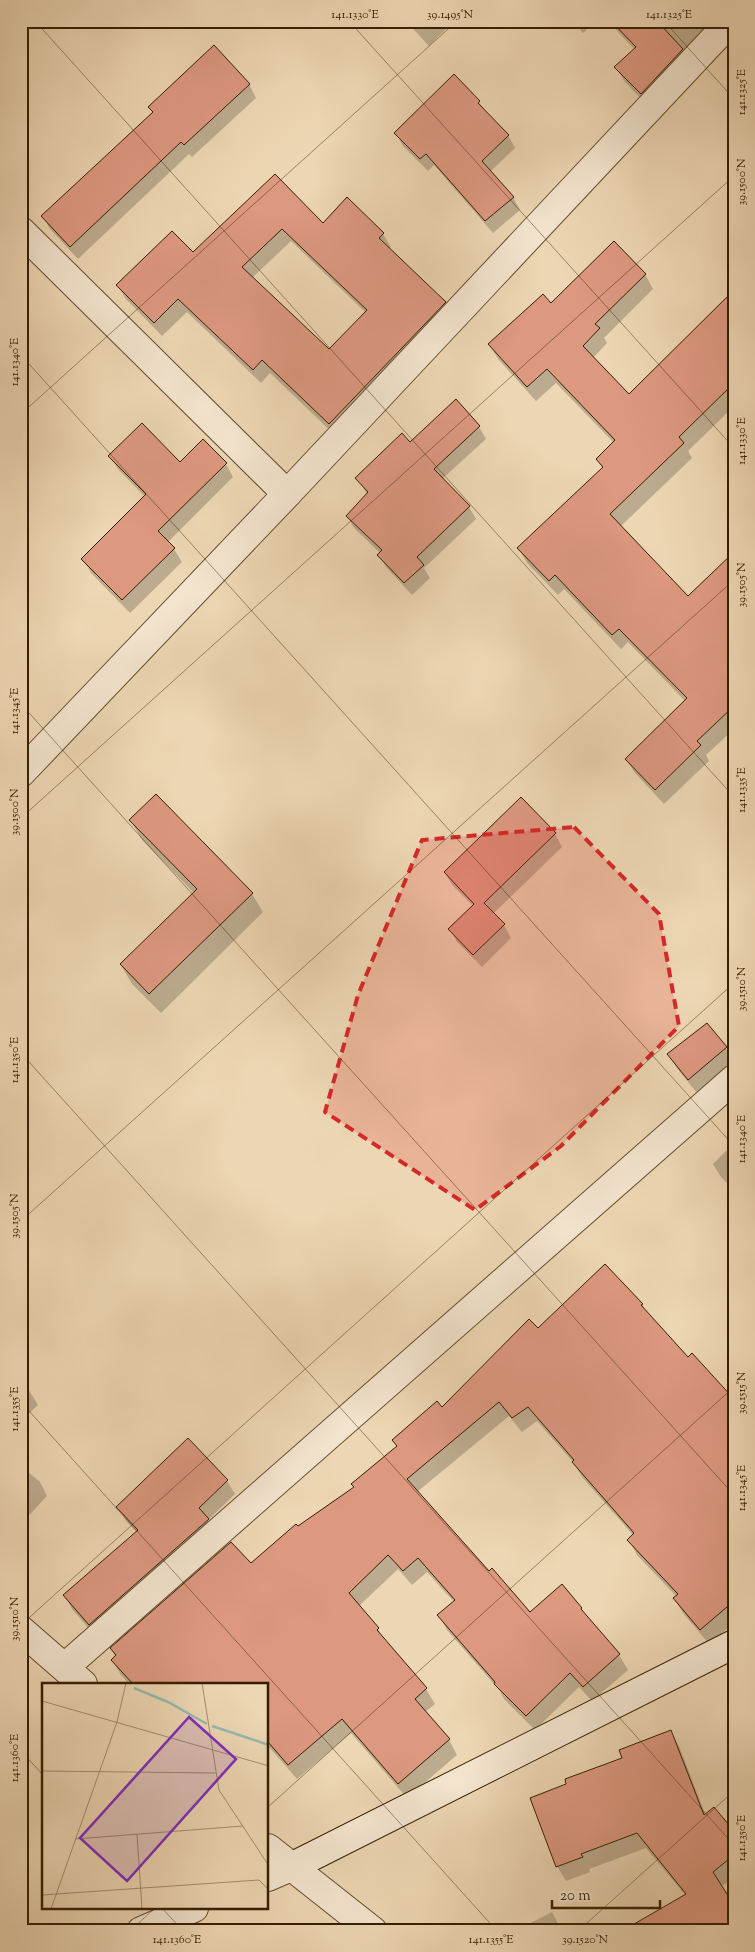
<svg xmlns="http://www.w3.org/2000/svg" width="755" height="1952" viewBox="0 0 755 1952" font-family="'Sorts Mill Goudy',serif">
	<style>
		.shadow { fill: #0003; fill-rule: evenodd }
		.building { fill: #dd9880; stroke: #351e00; fill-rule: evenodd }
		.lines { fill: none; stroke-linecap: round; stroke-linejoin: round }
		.street-casing { stroke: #634c2d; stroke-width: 30 }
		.secondary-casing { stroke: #351e00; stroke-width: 30 }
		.street { stroke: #f3e4ce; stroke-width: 28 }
		.secondary { stroke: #f3e4ce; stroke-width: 28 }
		.marked { fill: #d62828; fill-opacity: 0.2; stroke: #d62828; stroke-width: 4; stroke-dasharray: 10 6; stroke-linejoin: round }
		.ticks { fill: none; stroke: #351e00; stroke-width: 1; stroke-opacity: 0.45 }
		.inset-river { fill: none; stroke: #99b9af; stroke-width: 2.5 }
		.inset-road { fill: none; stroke: #a38c6b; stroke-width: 1 }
		.view { fill: #7b2cbf; fill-opacity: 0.15; stroke: #7b2cbf; stroke-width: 2.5 }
		.inset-edge { fill: none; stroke: #351e00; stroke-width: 2.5 }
		.neatline { fill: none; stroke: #351e00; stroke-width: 2 }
		.ticks-label { font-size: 12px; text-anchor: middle; fill: #351e00 }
	</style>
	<rect width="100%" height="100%" fill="#edd6b3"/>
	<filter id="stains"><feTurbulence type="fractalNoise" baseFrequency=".004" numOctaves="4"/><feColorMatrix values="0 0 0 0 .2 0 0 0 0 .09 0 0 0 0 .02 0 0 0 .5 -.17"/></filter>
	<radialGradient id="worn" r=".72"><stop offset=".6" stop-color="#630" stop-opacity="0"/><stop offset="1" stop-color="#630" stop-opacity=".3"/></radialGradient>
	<g class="shadow">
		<polygon points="406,21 454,21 429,46"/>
		<polygon points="573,21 596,21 583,33"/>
		<polygon points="608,21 731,21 649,107 624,81 616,67 635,50"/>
		<polygon points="249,84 256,98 192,157 189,154 78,259 50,229 43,216 153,113 150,107"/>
		<polygon points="479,102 485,112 508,135 515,148 490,172 513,197 520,210 493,233 434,165 428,171 403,146 396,133"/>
		<path d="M275,175L323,225L347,199L383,234L391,247L389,249L445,303L453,316L337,437L270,373L261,383L187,312L162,336L126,299L118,286L193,254ZM291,241L366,313L329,351L252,278Z"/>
		<polygon points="645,274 653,289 604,338 607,343 593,358 629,395 734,292 734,415 729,411 688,451 692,458 620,527 688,597 734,553 734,729 706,755 709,761 664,804 635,773 626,759 685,701 628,642 621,649 564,589 558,595 527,563 519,549 603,469 597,459 614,443 556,383 536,401 498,359 489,344 551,304"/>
		<polygon points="456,401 479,427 486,439 442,479 469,507 476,519 424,568 430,578 412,595 386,567 379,555 380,553 354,528 347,516 367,494 357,478 410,444"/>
		<polygon points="110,456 180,464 226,464 233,477 168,542 174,549 182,562 130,613 91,573 83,559 145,497 118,469"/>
		<polygon points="131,821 252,894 263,912 161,1013 132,984 121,965 194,893 142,840"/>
		<polygon points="555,834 562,847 493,914 504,925 511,938 482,967 457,942 450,929 473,906 453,886 445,873"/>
		<polygon points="707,1025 726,1048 734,1062 696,1092 677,1068 669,1055"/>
		<polygon points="734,1143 734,1190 721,1177 713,1164"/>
		<polygon points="642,1304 646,1312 687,1359 734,1401 734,1623 709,1644 683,1613 675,1599 677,1597 637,1555 629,1540 633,1535 582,1477 574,1463 537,1421 522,1432 509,1416 417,1492 488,1573 530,1613 619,1655 628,1670 592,1701 579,1687 535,1730 504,1699 500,1691 447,1630 439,1615 454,1602 427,1572 412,1585 398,1569 359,1606 378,1629 386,1642 426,1689 435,1704 425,1712 449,1740 457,1755 407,1798 351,1733 297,1779 268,1746 268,1684 129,1684 121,1675 112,1660 116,1657 111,1649 251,1564 298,1528 355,1488 397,1447 393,1440 442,1408 538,1329"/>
		<polygon points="21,1382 30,1392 38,1405 21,1421"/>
		<polygon points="188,1440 227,1481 235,1494 208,1520 216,1533 97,1638 72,1609 65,1596 137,1533 126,1521 118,1507"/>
		<polygon points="21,1466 40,1482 47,1496 21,1524"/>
		<polygon points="734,1711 734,1726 727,1715"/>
		<polygon points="670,1731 679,1746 706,1816 734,1833 734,1877 721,1887 686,1896 646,1848 589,1869 590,1872 566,1881 557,1866 568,1784 624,1759"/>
		<polygon points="552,1912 562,1931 515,1931"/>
		<polygon points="301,1927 303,1931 292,1931"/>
	</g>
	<g class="building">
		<polygon points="611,21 657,21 683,49 641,94 614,67 636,47"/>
		<polygon points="214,45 250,84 184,145 181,142 70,247 41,216 153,112 148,107"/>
		<polygon points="454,74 480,101 478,103 509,135 482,161 514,197 485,221 426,154 420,159 394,133"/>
		<path d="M275,174L323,223L347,197L384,233L379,238L446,302L329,424L262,360L253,370L178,299L154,323L116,285L172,231L193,252ZM282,229L367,310L329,349L242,267Z"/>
		<polygon points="614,241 646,274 595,324 600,328 583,346 629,394 734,290 734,383 679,437 684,443 610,514 688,596 734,552 734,706 697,741 701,745 655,790 625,759 687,698 619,629 612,635 555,575 549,581 517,548 603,467 596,459 615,440 547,369 527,387 488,344 543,294 551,303"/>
		<polygon points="456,399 480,426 434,469 470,506 417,557 424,565 404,583 377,555 382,550 346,516 368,492 355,478 402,433 410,442"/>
		<polygon points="142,423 180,462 203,439 227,463 158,531 175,548 122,600 81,559 146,494 108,456"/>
		<polygon points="156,794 253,893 149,994 120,964 197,889 129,820"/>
		<polygon points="521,797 556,833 484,903 505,924 473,955 448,929 474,904 444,872"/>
		<polygon points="707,1023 727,1047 688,1080 667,1054"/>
		<polygon points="605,1264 643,1304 641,1305 688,1357 692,1353 734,1399 734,1601 700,1630 673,1598 678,1594 627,1540 634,1533 572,1462 574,1460 528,1407 512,1418 499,1402 407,1479 489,1571 492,1568 530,1612 562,1584 582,1608 581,1609 620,1654 583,1687 570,1673 526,1716 494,1684 495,1682 437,1615 455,1600 418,1558 403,1571 388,1555 349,1593 379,1628 377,1630 427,1688 415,1699 450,1739 398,1784 342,1719 288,1765 268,1742 268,1684 133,1684 111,1660 116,1655 110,1648 231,1542 251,1563 296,1524 298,1526 354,1487 351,1484 397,1446 392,1440 437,1401 442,1407 529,1319 538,1328"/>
		<polygon points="188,1438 228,1480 199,1508 209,1519 89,1625 63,1595 138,1530 116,1507"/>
		<polygon points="671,1730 704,1815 714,1807 734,1831 734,1855 713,1872 734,1905 734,1931 622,1931 686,1894 637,1833 581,1854 583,1857 556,1867 530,1798 566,1784 565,1779 622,1758 619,1750"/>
	</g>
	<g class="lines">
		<g class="street-casing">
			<g id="street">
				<polyline points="21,231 287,494"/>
				<polyline points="21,773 287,494 731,21"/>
				<polyline points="21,1630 83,1684"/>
				<polyline points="65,1667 734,1079"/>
				<polyline points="268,1848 373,1931"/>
				<polyline points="268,1877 291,1867"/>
				<polyline points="141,1931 194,1908"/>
			</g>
		</g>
		<g class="secondary-casing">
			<polyline id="secondary" points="291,1867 734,1644"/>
		</g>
		<use href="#street" class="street"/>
		<use href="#secondary" class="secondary"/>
	</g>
	<path class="marked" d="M574,827L659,914L679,1026L561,1146L475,1210L325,1112L358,995L422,840Z"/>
	<path class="ticks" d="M35,21L734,797M349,21L734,448M664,21L734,99M21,355L734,1146M21,414L457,21M21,704L734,1495M21,818L734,176M21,1053L734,1845M21,1221L734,580M21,1402L497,1931M21,1625L734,983M21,1751L44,1776M268,1807L734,1387M162,1908L183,1931M130,1931L155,1908M578,1931L734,1791"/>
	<g transform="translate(42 1683)">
		<rect width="226" height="226" fill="#edd6b3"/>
		<path class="inset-river" d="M92,5L126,19L165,41M170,43L227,62"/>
		<path class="inset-road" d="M160,0L177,107L227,183M0,18L227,83M0,88L174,90M95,151L100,226M33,156L201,143M0,212L217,197L227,207M9,226L75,39L84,0"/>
		<path class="view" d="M147,34L194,76L85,198L38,155Z"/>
		<rect width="226" height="226" class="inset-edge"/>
	</g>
	<rect width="755" height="1952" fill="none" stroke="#edd6b3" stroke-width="55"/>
	<path d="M552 1900v8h108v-8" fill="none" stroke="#351e00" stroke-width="2.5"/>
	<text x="560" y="1900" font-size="15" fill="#351e00" stroke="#f3e4ce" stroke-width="4" paint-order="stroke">20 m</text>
	<rect x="28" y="28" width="700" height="1896" class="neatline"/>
	<g class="ticks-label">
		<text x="355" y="18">141.1330°E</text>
		<text x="450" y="18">39.1495°N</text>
		<text x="669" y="18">141.1325°E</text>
		<text transform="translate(741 92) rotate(-90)" y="4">141.1325°E</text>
		<text transform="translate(741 182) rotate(-90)" y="4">39.1500°N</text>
		<text transform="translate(14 362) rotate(-90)" y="4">141.1340°E</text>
		<text transform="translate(741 441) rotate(-90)" y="4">141.1330°E</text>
		<text transform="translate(741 585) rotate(-90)" y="4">39.1505°N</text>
		<text transform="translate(14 711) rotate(-90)" y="4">141.1345°E</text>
		<text transform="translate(741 790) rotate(-90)" y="4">141.1335°E</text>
		<text transform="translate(14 812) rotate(-90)" y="4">39.1500°N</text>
		<text transform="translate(741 989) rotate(-90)" y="4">39.1510°N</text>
		<text transform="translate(14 1060) rotate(-90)" y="4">141.1350°E</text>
		<text transform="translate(741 1139) rotate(-90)" y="4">141.1340°E</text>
		<text transform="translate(14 1216) rotate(-90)" y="4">39.1505°N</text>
		<text transform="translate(741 1393) rotate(-90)" y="4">39.1515°N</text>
		<text transform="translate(14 1409) rotate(-90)" y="4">141.1355°E</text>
		<text transform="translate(741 1488) rotate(-90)" y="4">141.1345°E</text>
		<text transform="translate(14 1619) rotate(-90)" y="4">39.1510°N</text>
		<text transform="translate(14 1758) rotate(-90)" y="4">141.1360°E</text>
		<text transform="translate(741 1838) rotate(-90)" y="4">141.1350°E</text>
		<text x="177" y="1943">141.1360°E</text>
		<text x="491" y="1943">141.1355°E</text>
		<text x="585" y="1943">39.1520°N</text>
	</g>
	<rect width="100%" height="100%" filter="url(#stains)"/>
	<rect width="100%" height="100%" fill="url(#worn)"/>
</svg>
